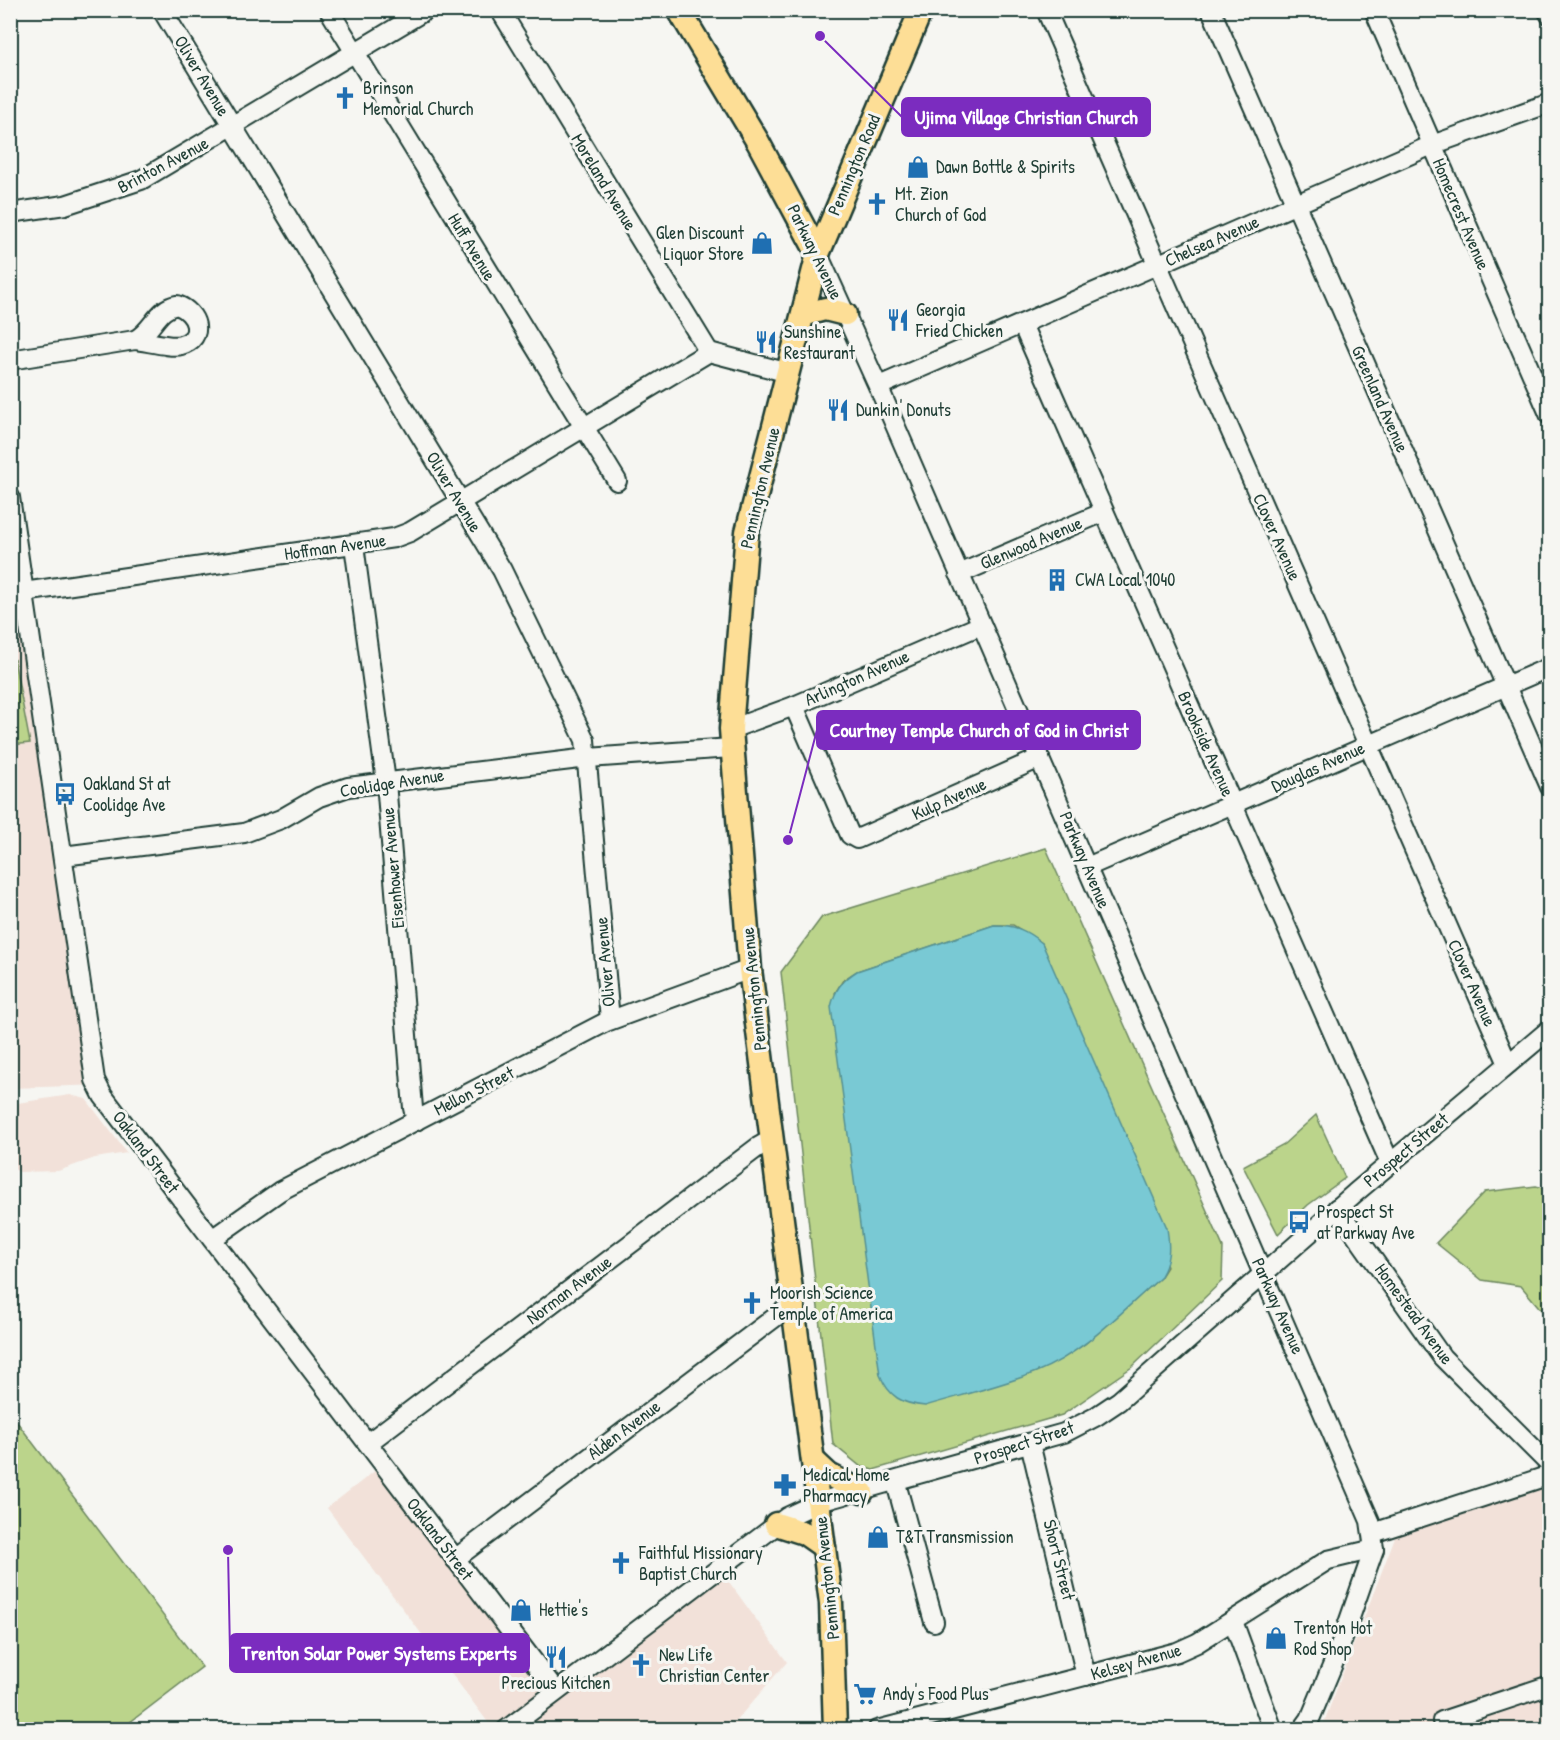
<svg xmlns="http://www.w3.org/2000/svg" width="1560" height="1740" viewBox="0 0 1560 1740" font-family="'Patrick Hand',sans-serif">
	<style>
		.built { fill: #f2e1d9 }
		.green { fill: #bbd48b; stroke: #6d8860; stroke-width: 1.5; fill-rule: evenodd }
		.water { fill: #79c9d4; stroke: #559194; stroke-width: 1.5 }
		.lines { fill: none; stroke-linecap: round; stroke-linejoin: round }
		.minor-casing { stroke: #1f3d34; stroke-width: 22 }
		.major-casing { stroke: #1f3d34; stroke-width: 27 }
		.minor { stroke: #f6f6f2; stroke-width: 18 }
		.major { stroke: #fdde96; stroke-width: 22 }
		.labels { text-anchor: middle; stroke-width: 6; stroke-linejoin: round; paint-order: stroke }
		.street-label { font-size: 18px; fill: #1f3d34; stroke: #f6f6f2 }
		.poi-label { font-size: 18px; fill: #1f3d34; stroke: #f6f6f2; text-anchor: start }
		.leader { fill: none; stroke: #7b2cbf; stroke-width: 2 }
		.callout-dot { fill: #7b2cbf; stroke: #f6f6f2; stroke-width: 2 }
		.callout { fill: #7b2cbf; stroke: #7b2cbf; stroke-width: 2 }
		.callout-label { font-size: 20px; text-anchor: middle; font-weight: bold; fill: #fff }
	</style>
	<rect width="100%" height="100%" fill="#f6f6f2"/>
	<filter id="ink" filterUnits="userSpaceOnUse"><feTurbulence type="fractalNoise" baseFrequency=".0167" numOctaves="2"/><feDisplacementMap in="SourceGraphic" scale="12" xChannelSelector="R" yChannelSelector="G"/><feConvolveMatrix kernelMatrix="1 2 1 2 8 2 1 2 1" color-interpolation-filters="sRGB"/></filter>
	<g filter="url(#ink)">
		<g class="built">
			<polygon points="28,590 102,1085 11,1088 10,592"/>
			<polygon points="70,1095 86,1099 127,1153 95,1158 58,1171 19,1172 11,1167 11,1104"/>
			<polygon points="385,1463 557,1693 719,1568 787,1662 734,1723 767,1725 766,1729 493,1729 327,1508"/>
			<polygon points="1549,1486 1549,1729 1321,1730 1395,1537 1402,1529"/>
		</g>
		<g class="green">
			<polygon points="10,659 14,659 30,743 11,745"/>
			<path d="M1046,848L1223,1247L1222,1281L1132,1367L1062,1415L873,1470L860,1466L833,1444L781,972L822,917ZM994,925H1013L1042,943L1167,1267L1160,1278L1085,1344L1063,1358L835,993L843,980L857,971Z"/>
			<polygon points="1316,1115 1345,1178 1308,1205 1278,1234 1243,1166 1284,1144"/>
			<polygon points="1536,1186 1549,1190 1549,1319 1521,1286 1482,1280 1436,1243 1485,1192"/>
			<polygon points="11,1414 202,1667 121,1729 11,1729"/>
		</g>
		<path class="water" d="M994,925C1015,925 1026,930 1042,943L1167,1228C1170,1246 1170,1262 1160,1278C1122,1311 1084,1353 1036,1372C1001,1386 962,1395 925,1406C902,1404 889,1397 880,1375L831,1007C835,990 841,981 857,971Z"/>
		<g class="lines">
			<g class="minor-casing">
				<g id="minor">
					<polyline points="162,10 502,570 585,740 610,1020"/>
					<polyline points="329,10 617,481"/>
					<polyline points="500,10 709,352"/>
					<polyline points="1046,10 1508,1064"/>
					<polyline points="1211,10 1550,787"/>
					<polyline points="1374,10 1550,416"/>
					<polyline points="1547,10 1550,15"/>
					<polyline points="10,213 65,205 141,180 426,10"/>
					<polyline points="818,254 882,395 1370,1521 1374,1549 1338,1652 1310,1719 1302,1730"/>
					<path d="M177,305C197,312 206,338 181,345C172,348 146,341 135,340C153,331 157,308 177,305Z"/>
					<polyline points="1022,324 1390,1163"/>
					<polyline points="10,360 135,340"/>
					<polyline points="879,386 1432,145 1550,103"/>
					<polyline points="10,497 95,1080 103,1096 556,1691"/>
					<polyline points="354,545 386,782 413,1108 416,1121"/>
					<polyline points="959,574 1104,512"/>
					<polyline points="10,594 394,538 410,532 709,352 789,373"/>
					<polyline points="794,706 850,835 857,839 1040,758"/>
					<polyline points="731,729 794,706 981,625"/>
					<polyline points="63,856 244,833 281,819 319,797 348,787 588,758 731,748"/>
					<polyline points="1087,867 1550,667"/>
					<polyline points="1337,1208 1442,1357 1550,1465"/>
					<polyline points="212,1239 280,1191 606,1022 750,969"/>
					<polyline points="368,1443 758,1147 772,1139"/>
					<polyline points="1030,1443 1086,1676"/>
					<polyline points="896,1483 934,1622"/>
					<polyline points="1373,1533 1550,1475"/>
					<polyline points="455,1559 794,1303"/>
					<polyline points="1233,1621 1273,1730"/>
					<polyline points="1442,1721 1550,1685"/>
					<polyline points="506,1730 787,1517 819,1502 1064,1433 1095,1417 1119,1401 1355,1193 1550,1029"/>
					<polyline points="877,1730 1177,1652 1197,1643 1328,1560 1374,1549"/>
				</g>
			</g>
			<g class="major-casing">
				<g id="major">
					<polyline points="679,10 758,142 818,254"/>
					<polyline points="803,315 825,309 845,314"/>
					<polyline points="814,1461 829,1475 862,1492"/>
					<polyline points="776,1524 804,1533 824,1547"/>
					<polyline points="835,1730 831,1603 750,969 731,729 747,532 818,254 921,10"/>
				</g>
			</g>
			<use href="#minor" class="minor"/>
			<use href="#major" class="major"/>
		</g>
	</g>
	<defs>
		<g id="church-bare" transform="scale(1.8)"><path d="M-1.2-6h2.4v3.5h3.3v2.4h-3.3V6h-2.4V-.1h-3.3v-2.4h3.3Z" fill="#1f6fb2" stroke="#f6f6f2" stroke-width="2.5" paint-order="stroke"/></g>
		<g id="shop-bare" transform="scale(1.8)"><path d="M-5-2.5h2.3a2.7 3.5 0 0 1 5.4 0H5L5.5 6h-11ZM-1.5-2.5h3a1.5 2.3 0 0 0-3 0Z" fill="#1f6fb2" stroke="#f6f6f2" stroke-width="2.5" paint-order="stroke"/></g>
		<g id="restaurant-bare" transform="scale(1.8)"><path d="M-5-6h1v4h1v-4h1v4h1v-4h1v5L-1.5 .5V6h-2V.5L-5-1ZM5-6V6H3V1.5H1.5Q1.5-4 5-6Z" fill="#1f6fb2" stroke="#f6f6f2" stroke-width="2.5" paint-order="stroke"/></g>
		<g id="building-bare" transform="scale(1.8)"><path d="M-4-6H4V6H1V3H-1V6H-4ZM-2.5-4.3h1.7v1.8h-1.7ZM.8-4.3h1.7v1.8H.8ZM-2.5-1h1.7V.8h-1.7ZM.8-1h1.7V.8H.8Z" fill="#1f6fb2" stroke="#f6f6f2" stroke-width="2.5" paint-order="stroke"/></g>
		<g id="bus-bare" transform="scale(1.8)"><path d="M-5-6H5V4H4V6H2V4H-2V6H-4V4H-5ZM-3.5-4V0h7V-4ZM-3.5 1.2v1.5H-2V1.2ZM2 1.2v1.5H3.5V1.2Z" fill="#1f6fb2" stroke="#f6f6f2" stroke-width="2.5" paint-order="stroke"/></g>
		<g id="pharmacy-bare" transform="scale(1.8)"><path d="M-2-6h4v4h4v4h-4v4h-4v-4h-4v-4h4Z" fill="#1f6fb2" stroke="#f6f6f2" stroke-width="2.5" paint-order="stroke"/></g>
		<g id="supermarket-bare" transform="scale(1.8)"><path d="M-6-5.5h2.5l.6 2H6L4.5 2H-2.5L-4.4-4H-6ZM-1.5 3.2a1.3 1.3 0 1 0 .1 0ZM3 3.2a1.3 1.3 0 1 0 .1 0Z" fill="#1f6fb2" stroke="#f6f6f2" stroke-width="2.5" paint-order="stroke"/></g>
	</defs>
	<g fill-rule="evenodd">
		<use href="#church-bare" x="345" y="98"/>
		<use href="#shop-bare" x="918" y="167"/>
		<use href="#church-bare" x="877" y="204"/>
		<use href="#shop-bare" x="762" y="243"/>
		<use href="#restaurant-bare" x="898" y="320"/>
		<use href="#restaurant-bare" x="766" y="342"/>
		<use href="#restaurant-bare" x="838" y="410"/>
		<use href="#building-bare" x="1057" y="580"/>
		<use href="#bus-bare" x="65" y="794"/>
		<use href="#bus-bare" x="1299" y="1222"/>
		<use href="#church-bare" x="752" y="1303"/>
		<use href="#pharmacy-bare" x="785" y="1485"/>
		<use href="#shop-bare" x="878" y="1537"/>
		<use href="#church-bare" x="621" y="1563"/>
		<use href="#shop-bare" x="521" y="1610"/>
		<use href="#shop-bare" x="1276" y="1638"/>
		<use href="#restaurant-bare" x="556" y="1657"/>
		<use href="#church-bare" x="641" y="1665"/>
		<use href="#supermarket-bare" x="865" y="1694"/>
	</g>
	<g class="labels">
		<g class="street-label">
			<text transform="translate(202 76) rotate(59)" y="6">Oliver Avenue</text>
			<text transform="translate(163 165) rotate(-28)" y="6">Brinton Avenue</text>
			<text transform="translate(854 165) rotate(-67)" y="6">Pennington Road</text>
			<text transform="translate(604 182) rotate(59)" y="6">Moreland Avenue</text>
			<text transform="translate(1461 214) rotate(67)" y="6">Homecrest Avenue</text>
			<text transform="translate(1212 241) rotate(-24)" y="6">Chelsea Avenue</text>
			<text transform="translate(472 247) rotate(59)" y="6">Huff Avenue</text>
			<text transform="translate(815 252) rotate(64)" y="6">Parkway Avenue</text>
			<text transform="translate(1380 399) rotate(66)" y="6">Greenland Avenue</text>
			<text transform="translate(760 488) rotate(-77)" y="6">Pennington Avenue</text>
			<text transform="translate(454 492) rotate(59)" y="6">Oliver Avenue</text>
			<text transform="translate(1277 537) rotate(66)" y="6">Clover Avenue</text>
			<text transform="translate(1031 543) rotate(-23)" y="6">Glenwood Avenue</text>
			<text transform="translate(335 547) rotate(-8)" y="6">Hoffman Avenue</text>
			<text transform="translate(857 678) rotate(-24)" y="6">Arlington Avenue</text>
			<text transform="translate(1206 744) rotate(66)" y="6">Brookside Avenue</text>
			<text transform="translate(1318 767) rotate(-24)" y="6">Douglas Avenue</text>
			<text transform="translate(392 783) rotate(-9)" y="6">Coolidge Avenue</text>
			<text transform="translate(949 799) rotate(-24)" y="6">Kulp Avenue</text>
			<text transform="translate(1085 860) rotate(67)" y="6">Parkway Avenue</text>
			<text transform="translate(393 868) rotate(-95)" y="6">Eisenhower Avenue</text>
			<text transform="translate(605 962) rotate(-95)" y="6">Oliver Avenue</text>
			<text transform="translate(1472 983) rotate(66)" y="6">Clover Avenue</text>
			<text transform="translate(754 989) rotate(-96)" y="6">Pennington Avenue</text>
			<text transform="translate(474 1091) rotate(-27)" y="6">Mellon Street</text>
			<text transform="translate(1406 1150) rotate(-40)" y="6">Prospect Street</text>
			<text transform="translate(146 1152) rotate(53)" y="6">Oakland Street</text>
			<text transform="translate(569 1290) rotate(-37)" y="6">Norman Avenue</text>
			<text transform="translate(1278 1306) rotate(66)" y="6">Parkway Avenue</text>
			<text transform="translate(1414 1314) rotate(54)" y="6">Homestead Avenue</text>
			<text transform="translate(624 1430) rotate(-37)" y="6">Alden Avenue</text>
			<text transform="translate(1024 1443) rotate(-18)" y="6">Prospect Street</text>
			<text transform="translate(440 1539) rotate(53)" y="6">Oakland Street</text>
			<text transform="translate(1059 1560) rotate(76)" y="6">Short Street</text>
			<text transform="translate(827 1578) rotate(-96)" y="6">Pennington Avenue</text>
			<text transform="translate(1136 1662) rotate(-16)" y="6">Kelsey Avenue</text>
		</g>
		<g class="poi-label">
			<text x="363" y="94">Brinson<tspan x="363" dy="21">Memorial Church</tspan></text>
			<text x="936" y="173">Dawn Bottle &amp; Spirits</text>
			<text x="895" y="200">Mt. Zion<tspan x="895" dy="21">Church of God</tspan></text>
			<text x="744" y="239" text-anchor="end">Glen Discount<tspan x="744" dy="21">Liquor Store</tspan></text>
			<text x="916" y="316">Georgia<tspan x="916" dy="21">Fried Chicken</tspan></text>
			<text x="784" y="338">Sunshine<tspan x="784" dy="21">Restaurant</tspan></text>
			<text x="856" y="416">Dunkin' Donuts</text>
			<text x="1075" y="586">CWA Local 1040</text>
			<text x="83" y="790">Oakland St at<tspan x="83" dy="21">Coolidge Ave</tspan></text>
			<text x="1317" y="1218">Prospect St<tspan x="1317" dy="21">at Parkway Ave</tspan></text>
			<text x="770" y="1299">Moorish Science<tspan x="770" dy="21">Temple of America</tspan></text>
			<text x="803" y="1481">Medical Home<tspan x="803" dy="21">Pharmacy</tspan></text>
			<text x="896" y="1543">T&amp;T Transmission</text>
			<text x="639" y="1559">Faithful Missionary<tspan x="639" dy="21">Baptist Church</tspan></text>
			<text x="539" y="1616">Hettie's</text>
			<text x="1294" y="1634">Trenton Hot<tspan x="1294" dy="21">Rod Shop</tspan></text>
			<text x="659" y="1661">New Life<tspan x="659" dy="21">Christian Center</tspan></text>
			<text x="556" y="1689" text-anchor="middle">Precious Kitchen</text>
			<text x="883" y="1700">Andy's Food Plus</text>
		</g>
	</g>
	<path class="leader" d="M820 36L902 117M788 840L817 730M228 1550L230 1653"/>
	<g class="callout-dot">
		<circle cx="820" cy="36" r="6"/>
		<circle cx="788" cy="840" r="6"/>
		<circle cx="228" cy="1550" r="6"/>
	</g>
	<g class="callout">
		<rect x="902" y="98" width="248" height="38" rx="6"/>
		<rect x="817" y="711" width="323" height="38" rx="6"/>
		<rect x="230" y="1634" width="299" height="38" rx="6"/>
	</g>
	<g class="callout-label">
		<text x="1026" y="124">Ujima Village Christian Church</text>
		<text x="979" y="737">Courtney Temple Church of God in Christ</text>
		<text x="379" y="1660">Trenton Solar Power Systems Experts</text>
	</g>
	<rect width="1560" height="1740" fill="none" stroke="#f6f6f2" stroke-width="36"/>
	<rect x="18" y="18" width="1524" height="1704" fill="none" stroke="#1f3d34" stroke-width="2" filter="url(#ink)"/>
</svg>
